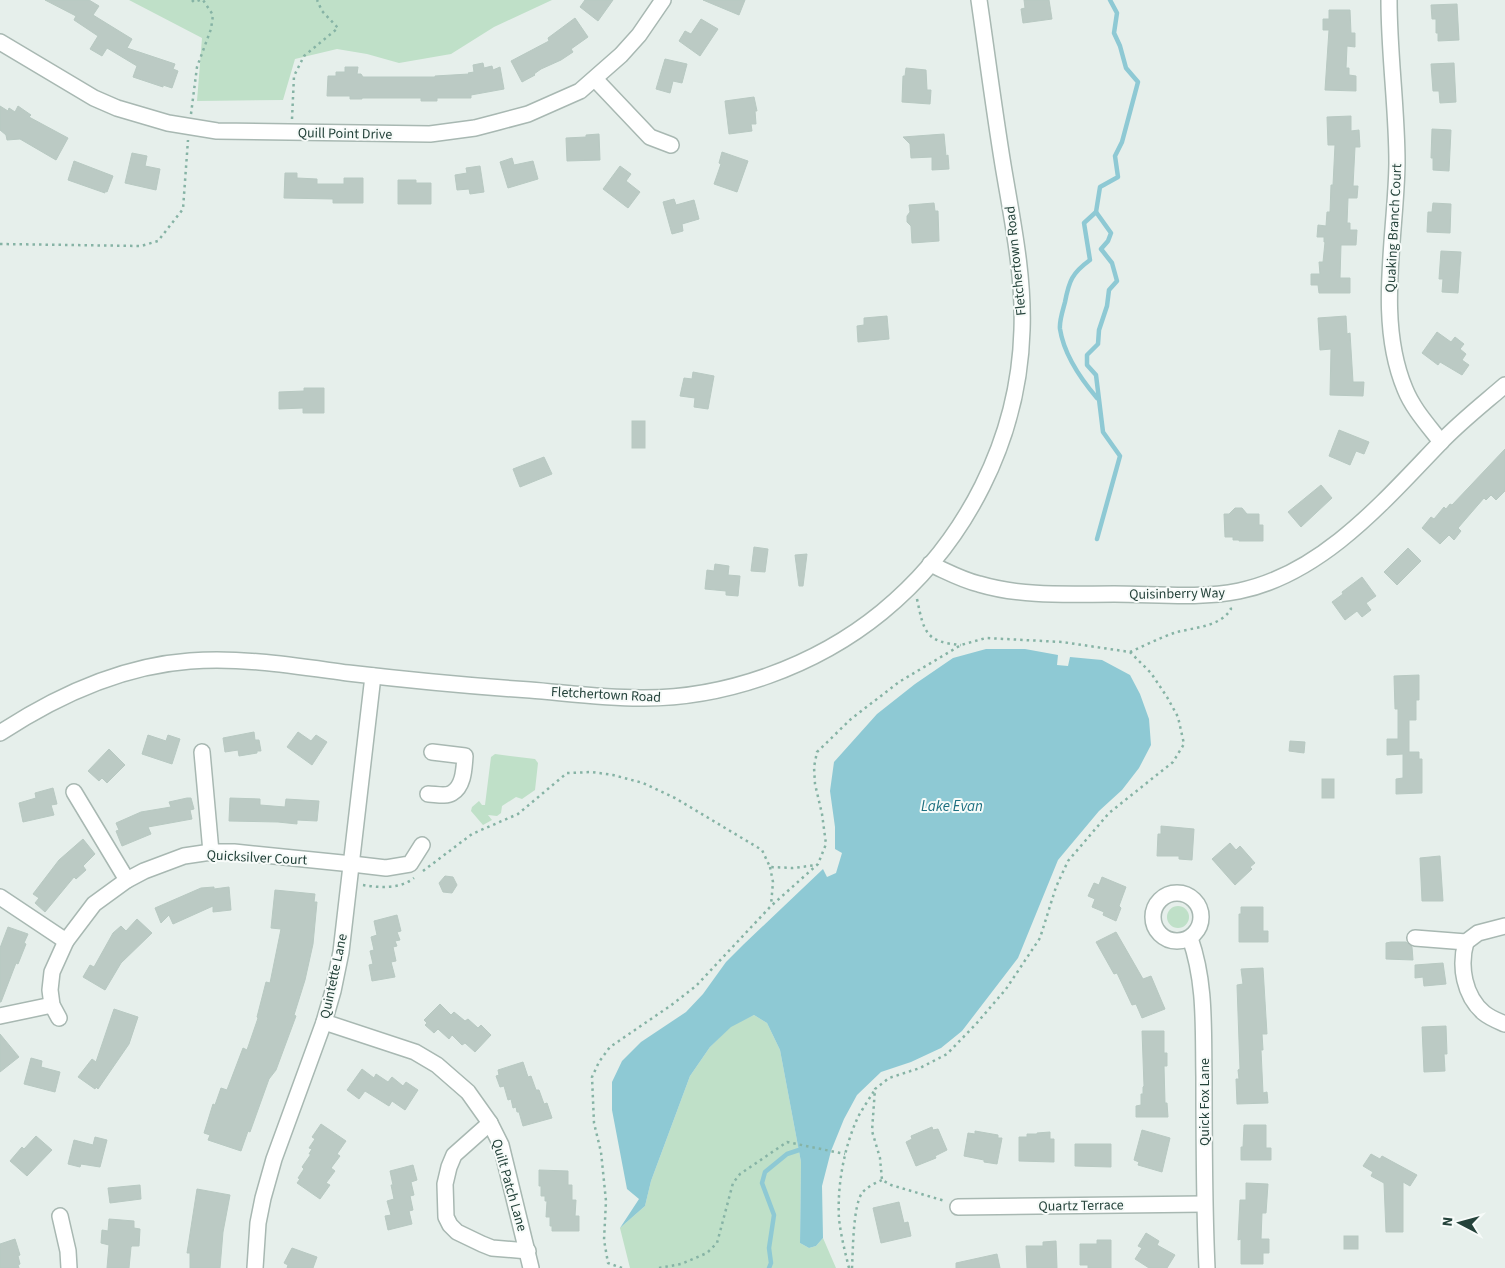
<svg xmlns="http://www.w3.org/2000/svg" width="1505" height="1268" viewBox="0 0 1505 1268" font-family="'Source Sans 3',sans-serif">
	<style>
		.green { fill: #bfe0c8 }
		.water { fill: #8ec9d4 }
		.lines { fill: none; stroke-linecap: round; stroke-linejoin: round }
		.stream { stroke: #8ec9d4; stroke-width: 4.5 }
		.building { fill: #bbcac4; stroke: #b8c9c2 }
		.minor-casing { stroke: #a8b8b2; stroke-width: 18 }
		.path { stroke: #86b3a5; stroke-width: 2.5; stroke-dasharray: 2.5 4; stroke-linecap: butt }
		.minor { stroke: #fff; stroke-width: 15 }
		.labels { text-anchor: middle; stroke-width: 4; stroke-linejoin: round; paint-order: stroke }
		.street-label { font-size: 14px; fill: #24423a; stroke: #f7fbf9 }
		.water-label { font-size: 15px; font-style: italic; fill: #1c6f80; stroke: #f7fbf9 }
	</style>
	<rect width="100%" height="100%" fill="#e6efeb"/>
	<g class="green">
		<polygon points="129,0 552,0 494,27 451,54 399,63 367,54 337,49 295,59 283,100 197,101 202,38"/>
		<polygon points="495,754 535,759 538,763 535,790 522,799 516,797 502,806 501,813 497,816 488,815 492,820 483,825 471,811 472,807 479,801 482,805 485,805 491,757"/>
		<circle cx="1178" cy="917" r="11"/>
		<polygon points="754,1015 767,1023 780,1050 801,1162 800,1243 809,1248 816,1246 823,1238 836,1268 630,1268 620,1228 645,1206 651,1181 690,1076 710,1047 731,1026"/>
	</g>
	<polygon class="water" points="986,649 1025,649 1058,655 1057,665 1068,666 1070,657 1102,660 1130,675 1140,694 1149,719 1151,745 1139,768 1122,790 1099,811 1058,860 1018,958 962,1031 941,1048 911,1062 881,1072 857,1095 844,1119 831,1151 822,1186 823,1238 816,1246 809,1248 800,1243 801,1162 780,1050 767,1023 754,1015 731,1027 710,1047 690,1076 651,1181 645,1206 620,1228 639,1199 627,1189 612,1110 612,1082 622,1061 641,1042 686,1012 703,994 726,962 744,944 823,869 827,877 836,873 842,853 835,849 835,827 830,791 834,762 877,714 915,684 953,658"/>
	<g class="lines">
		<g class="stream">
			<path d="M1096,212L1084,223L1090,260C1072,273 1069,281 1065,302C1063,310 1059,321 1060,329C1064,355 1080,378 1097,398"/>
			<polyline points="1097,539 1120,456 1103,432 1096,375 1087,365 1087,355 1098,344 1099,330 1107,306 1109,290 1117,281 1112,263 1101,249 1108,241 1111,233 1096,212 1100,187 1118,177 1115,156 1122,142 1138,82 1126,68 1120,46 1114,33 1117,13 1110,0"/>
			<polyline points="769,1268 771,1263 769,1248 774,1215 762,1183 765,1172 787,1154 799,1150"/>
		</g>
	</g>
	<g class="building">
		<polygon points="45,0 89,0 99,6 93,15 132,39 127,48 175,64 173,69 178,71 172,88 163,85 163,87 133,77 137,66 107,48 102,56 90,49 98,36 74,20 76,16"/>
		<polygon points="585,0 613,0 598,21 580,7"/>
		<polygon points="703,0 745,0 739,15"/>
		<polygon points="1024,0 1049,0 1052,19 1023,23 1021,9 1025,8"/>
		<polygon points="1457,4 1459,40 1438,41 1438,33 1436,33 1436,19 1432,19 1431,5"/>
		<polygon points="1329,10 1350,10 1351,33 1355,33 1355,47 1347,46 1346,68 1349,68 1349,75 1356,76 1356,91 1325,90 1329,30 1323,30 1323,19 1329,19"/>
		<polygon points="575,18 588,37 571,49 573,52 561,60 541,69 534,74 535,75 522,82 511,61 549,41 548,38"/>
		<polygon points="701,19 718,29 700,56 679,41 685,31 691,34"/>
		<polygon points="665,59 687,64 682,83 673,81 670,93 656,89"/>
		<polygon points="483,63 484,68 492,66 493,70 500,67 504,89 471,95 471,98 437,98 437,101 421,101 421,98 362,98 362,99 350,99 350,96 327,96 328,76 336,76 336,72 345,72 345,67 358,67 357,74 361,74 363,77 435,77 435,76 469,74 468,73 474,72 473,65"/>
		<polygon points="1454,63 1456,102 1440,103 1439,91 1433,91 1431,64"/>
		<polygon points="906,68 926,70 927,90 931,90 930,104 902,102 903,76 905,76"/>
		<polygon points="754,97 757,111 755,111 756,124 751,124 752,131 729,134 725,101"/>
		<polygon points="0,106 8,111 9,108 15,112 18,106 31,115 29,117 68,138 56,160 20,139 7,140 6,135 0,130"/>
		<polygon points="1351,116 1351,131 1359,130 1360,147 1355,147 1353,186 1358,186 1357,198 1348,198 1347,223 1350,223 1350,230 1357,230 1356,245 1341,245 1340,278 1350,278 1350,293 1319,293 1318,285 1311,285 1311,274 1320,274 1319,262 1323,262 1325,242 1324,242 1324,237 1317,237 1318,225 1326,226 1327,212 1330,212 1331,185 1333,185 1335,145 1328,145 1327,117"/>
		<polygon points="1432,129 1451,130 1449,171 1433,170 1433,158 1431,158"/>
		<polygon points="599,134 600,160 567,161 566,138 586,137 586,135"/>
		<polygon points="944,134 946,156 948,155 949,169 932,170 932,157 911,158 910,144 903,137"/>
		<polygon points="722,152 748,161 737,192 714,184 721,164 719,163"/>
		<polygon points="132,153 147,156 145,166 160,169 156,190 125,183"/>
		<polygon points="512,158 514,165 533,161 538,179 508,188 500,162"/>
		<polygon points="74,161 113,176 107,192 105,191 105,193 68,180"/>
		<polygon points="480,166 484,192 470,194 469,189 457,190 455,175 467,173 466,168"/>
		<polygon points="620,166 631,174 626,181 640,192 628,208 603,189"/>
		<polygon points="285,173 297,173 297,178 317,179 317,184 344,184 344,178 363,178 363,203 333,203 333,199 284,198"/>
		<polygon points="398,180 416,180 416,183 431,183 431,204 398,204"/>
		<polygon points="674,199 676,205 694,200 699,219 682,224 683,231 672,234 663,202"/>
		<polygon points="934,203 935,211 938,211 939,241 912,243 911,226 907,222 907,216 910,212 909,205"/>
		<polygon points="1433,203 1451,204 1450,233 1427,232 1428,212 1432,212"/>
		<polygon points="1441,251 1461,252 1458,293 1442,292 1443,279 1439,279"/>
		<polygon points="887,316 889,339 858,342 857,326 864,325 864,318"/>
		<polygon points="1346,316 1347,334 1350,333 1353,382 1364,382 1363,396 1330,395 1331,349 1320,350 1318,318"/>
		<polygon points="1437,332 1451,342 1455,337 1464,344 1460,349 1466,354 1462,360 1469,365 1462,375 1440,362 1438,365 1422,353"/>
		<polygon points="693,372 714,376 708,409 694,407 695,398 680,396 684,378 692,379"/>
		<polygon points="304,388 324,388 324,413 303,413 303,408 279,409 279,392 304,391"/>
		<rect x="632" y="421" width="13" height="27"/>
		<polygon points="1339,430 1369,442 1364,454 1356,451 1350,465 1329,456"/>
		<polygon points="1505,449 1505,491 1496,500 1491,495 1486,500 1484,498 1458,528 1461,531 1454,540 1449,535 1440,544 1422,528 1431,517 1434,519 1444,507 1446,509 1450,504 1452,505"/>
		<polygon points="544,457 552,474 520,487 513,469"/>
		<polygon points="1321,485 1332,498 1301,527 1288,512"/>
		<polygon points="1235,508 1242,508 1247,514 1259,514 1259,525 1263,525 1263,541 1239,541 1239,540 1233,540 1233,537 1225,537 1224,514 1229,514"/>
		<polygon points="754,547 768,549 765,572 751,571"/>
		<polygon points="1408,548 1421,561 1397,585 1384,572"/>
		<polygon points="807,554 803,586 799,586 795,555"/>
		<polygon points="715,564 729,566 728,575 740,576 738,596 726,595 726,591 705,589 707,570 714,571"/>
		<polygon points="1362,577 1376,596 1366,603 1371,610 1362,617 1357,611 1345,620 1332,602 1343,594 1342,592"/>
		<polygon points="1419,675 1419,700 1416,700 1416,720 1409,720 1409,752 1419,752 1419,759 1422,759 1422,793 1396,794 1396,779 1403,778 1403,754 1387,755 1387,739 1398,739 1398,709 1395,709 1394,676"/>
		<polygon points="254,732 255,740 259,740 261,751 257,751 257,753 239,756 238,750 225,752 223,738"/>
		<polygon points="298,732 311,741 316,735 327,742 312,765 287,747"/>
		<polygon points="148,735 166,741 168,735 180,739 172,764 142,754"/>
		<polygon points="1290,741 1305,742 1304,753 1289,751"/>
		<polygon points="109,749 125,765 107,783 102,778 99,781 88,771"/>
		<rect x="1322" y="779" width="12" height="19"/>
		<polygon points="53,788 57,804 51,805 54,815 23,822 19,803 36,798 35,793"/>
		<polygon points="187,798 191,798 194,809 190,810 192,819 148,827 151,834 122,846 116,831 119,830 116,823 141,812 171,807 169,802"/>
		<polygon points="230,798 260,799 260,805 285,807 286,799 319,801 317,821 297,820 297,824 278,822 229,821"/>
		<polygon points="1161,826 1194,829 1192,860 1179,859 1179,856 1157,856 1158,834 1161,834"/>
		<polygon points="83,839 95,854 83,866 86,870 76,879 74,877 45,912 35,903 39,898 33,894 59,860"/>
		<polygon points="1230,843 1236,850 1240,846 1255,863 1250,867 1252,869 1235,885 1212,859"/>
		<polygon points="1440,856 1443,901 1422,901 1420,858"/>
		<polygon points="445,876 453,877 457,885 452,893 443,892 439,883"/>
		<polygon points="1102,877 1126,887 1119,906 1121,908 1116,921 1103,915 1104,912 1092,907 1095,899 1088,896 1094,883 1099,885"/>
		<polygon points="214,887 214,889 229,887 231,910 213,912 213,906 173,924 169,915 161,923 155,908 201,888"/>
		<polygon points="275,890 315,894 314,902 317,902 313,944 305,980 294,1015 296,1016 276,1070 269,1079 250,1132 248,1131 241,1151 208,1140 210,1135 204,1133 213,1104 215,1105 221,1088 227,1090 243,1048 247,1050 258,1018 257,1017 266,982 270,983 281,929 271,928"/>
		<polygon points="1241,907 1263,907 1263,931 1268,931 1268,942 1239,942 1239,914 1241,914"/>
		<polygon points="397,915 401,931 397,932 400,940 395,941 397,946 393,947 396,961 391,962 395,977 372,981 369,965 373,964 370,951 374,950 371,937 377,935 374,921"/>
		<polygon points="137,919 152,933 121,963 105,990 83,977 90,965 94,967 113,933 121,926 126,931"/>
		<polygon points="8,927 28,934 24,943 26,944 18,964 16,963 1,1002 0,1002 0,948"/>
		<polygon points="1116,932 1143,979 1151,976 1165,1009 1142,1018 1136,1004 1132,1005 1117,973 1114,974 1096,942"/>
		<polygon points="1391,942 1406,942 1412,947 1413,960 1386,959 1386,943"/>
		<polygon points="1443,963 1446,984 1424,986 1423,977 1415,978 1415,965"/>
		<polygon points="1263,968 1267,1034 1262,1034 1263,1050 1261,1050 1263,1093 1267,1092 1268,1103 1237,1104 1236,1079 1239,1079 1238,1070 1240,1069 1237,985 1243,984 1241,969"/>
		<polygon points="440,1004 451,1015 454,1012 465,1021 468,1019 478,1028 481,1025 491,1035 475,1052 465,1043 462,1045 452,1035 449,1039 438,1029 434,1033 425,1025 427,1023 424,1020"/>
		<polygon points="114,1009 138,1017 129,1044 98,1089 96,1087 95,1089 78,1077 92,1059 96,1062"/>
		<polygon points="1446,1026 1447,1054 1444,1054 1445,1071 1424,1072 1422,1027"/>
		<polygon points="1142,1031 1164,1031 1164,1053 1167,1053 1167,1066 1164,1066 1165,1103 1167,1103 1168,1117 1136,1117 1136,1106 1141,1105 1141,1094 1143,1094 1143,1087 1144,1086"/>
		<polygon points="0,1034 19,1057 0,1072"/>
		<polygon points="31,1058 42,1061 41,1067 60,1072 55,1092 24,1084"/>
		<polygon points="523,1062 528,1077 531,1076 536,1090 539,1090 544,1104 547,1103 552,1118 523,1126 519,1112 517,1112 516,1107 513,1108 511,1099 508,1100 504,1086 500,1087 496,1076 499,1075 498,1070"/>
		<polygon points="362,1069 374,1078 376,1074 388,1082 392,1077 403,1086 406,1082 418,1090 405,1110 392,1101 389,1106 365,1091 359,1099 347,1090"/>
		<polygon points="321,1124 346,1141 337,1154 340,1156 331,1168 335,1171 326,1183 330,1185 320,1199 297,1183 300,1179 298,1178 304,1169 302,1167 311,1154 309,1154 312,1149 309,1148 315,1139 312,1137"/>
		<polygon points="1244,1125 1266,1125 1266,1148 1271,1148 1271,1160 1241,1160 1241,1147 1243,1147"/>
		<polygon points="932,1127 933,1130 938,1129 947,1150 935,1156 936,1158 916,1166 906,1142 912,1139 911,1136"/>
		<polygon points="1142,1130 1170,1138 1162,1172 1138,1165 1139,1162 1134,1160"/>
		<polygon points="975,1131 998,1135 998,1138 1002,1138 997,1164 984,1162 984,1160 964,1156 968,1133 975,1134"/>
		<polygon points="1050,1132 1050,1139 1054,1139 1054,1162 1019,1161 1019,1137 1027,1137 1027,1134 1037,1134 1037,1133"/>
		<polygon points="36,1136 52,1150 27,1176 10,1161 22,1147 24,1149"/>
		<polygon points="95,1137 107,1140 100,1167 81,1164 80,1167 68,1164 74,1140 93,1145"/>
		<polygon points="1075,1144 1111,1144 1111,1167 1075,1166"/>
		<polygon points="1371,1154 1380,1159 1382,1156 1417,1175 1410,1186 1403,1182 1403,1232 1386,1232 1384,1183 1371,1176 1373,1172 1363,1166"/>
		<polygon points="413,1165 417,1180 411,1182 414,1195 410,1196 413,1210 409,1211 412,1224 388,1230 385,1216 391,1215 387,1201 394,1199 391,1185 393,1185 390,1171"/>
		<polygon points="539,1170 568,1171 568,1185 572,1185 572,1200 576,1200 575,1216 579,1216 579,1231 552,1231 552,1226 550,1226 550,1217 546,1217 547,1201 545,1201 545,1196 541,1196 541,1186 539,1186"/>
		<polygon points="1246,1183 1268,1184 1266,1213 1262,1213 1261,1239 1269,1239 1269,1253 1263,1253 1263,1264 1241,1264 1241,1239 1238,1240 1240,1200 1246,1200"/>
		<polygon points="140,1185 141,1199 110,1203 108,1188"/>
		<polygon points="197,1189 230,1195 223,1232 220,1268 190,1268 190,1253 187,1253"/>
		<polygon points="899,1202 904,1223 908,1222 911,1236 881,1243 873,1208"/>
		<polygon points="109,1219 134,1221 134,1228 140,1229 139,1246 132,1246 131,1247 129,1268 107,1268 109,1245 101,1243 102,1230 108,1231"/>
		<polygon points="1146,1233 1159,1241 1157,1245 1175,1255 1167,1268 1149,1268 1135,1259 1142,1248 1138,1246"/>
		<rect x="1344" y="1236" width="14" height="13"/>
		<polygon points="15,1239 20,1255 18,1256 20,1264 18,1265 19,1268 0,1268 0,1244"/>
		<polygon points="1097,1240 1111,1240 1111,1268 1088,1268 1088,1265 1080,1265 1080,1244 1097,1244"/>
		<polygon points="1056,1241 1057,1268 1027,1268 1026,1246 1043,1246 1043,1242"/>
		<polygon points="292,1248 317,1257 313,1268 287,1268 288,1265 284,1263"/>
		<polygon points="997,1254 1000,1268 956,1268 956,1263"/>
	</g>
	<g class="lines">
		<g class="minor-casing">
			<g id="minor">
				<path d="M1389,0C1389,54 1397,109 1397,163C1396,236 1376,320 1405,389C1413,409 1428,425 1441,442"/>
				<polyline points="0,42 94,98 117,108 168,123 217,131 430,134 475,128 498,122 528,114 580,91 621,55 639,35 663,0"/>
				<polyline points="595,79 650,137 671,145"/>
				<path d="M930,564C946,571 962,580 979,584C1023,597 1069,594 1114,594C1155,594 1199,599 1239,591C1322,574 1384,501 1440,443C1460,422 1483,404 1505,385"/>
				<path d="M0,733C58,695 121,666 190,661C243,657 296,666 348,673C408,680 469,686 530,690C566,693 603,698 640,698C725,699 816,666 882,612C966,543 1019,439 1022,330C1024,275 1012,219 1003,165C994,110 987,55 979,0"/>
				<polyline points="202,752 211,852"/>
				<polyline points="74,792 127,880"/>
				<path d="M428,794C435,794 446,797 452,793C464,786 464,768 465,756L432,752"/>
				<circle cx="1177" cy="917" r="24"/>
				<polyline points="0,897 66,941"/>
				<path d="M1190,938C1206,983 1203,1030 1204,1077C1204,1141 1204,1204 1207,1268"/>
				<polyline points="1415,938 1466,942 1478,933 1505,926"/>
				<path d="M1466,942C1459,966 1464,996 1484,1013C1490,1018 1498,1021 1505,1024"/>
				<polyline points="0,1016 52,1005"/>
				<polyline points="59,1018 52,1005 50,990 52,972 66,941 94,904 127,880 144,871 184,856 211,852 234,852 352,864 386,868 410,864 422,845"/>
				<polyline points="324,1022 415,1052 437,1065 468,1092 490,1123 501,1145 531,1268"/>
				<polyline points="490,1123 454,1155 449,1167 445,1184 446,1217 450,1225 457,1232 482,1244 492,1248 528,1251"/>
				<polyline points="958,1207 1204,1204"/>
				<polyline points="60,1216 68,1251 69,1268"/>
				<polyline points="255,1268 258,1223 263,1198 274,1159 324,1022 333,991 341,952 373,676"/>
			</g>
		</g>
		<g class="path">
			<polyline points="192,0 194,2 200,0"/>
			<polyline points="191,114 197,67 211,29 213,15 203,0"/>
			<polyline points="292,119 294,76 304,56 338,28 322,11 317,0"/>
			<polyline points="0,244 141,246 158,241 183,209 188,140"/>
			<path d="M917,599C924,632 925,642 961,645"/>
			<path d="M1130,652C1144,646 1159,638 1174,633C1193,627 1219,628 1231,609L1230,606"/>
			<polyline points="770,867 773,882 771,905"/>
			<polyline points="423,871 472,834 518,814 567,773 592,772 613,775 643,783 675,798 762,850 770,867 793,868 817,865"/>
			<path d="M363,885C380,888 400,889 414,878"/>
			<polyline points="622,1268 608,1263 604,1240 606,1201 601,1152 594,1123 592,1077 599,1062 610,1047 670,1006 696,986 771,906 818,864 826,844 822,814 815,784 814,767 817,752 851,719 899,682 961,645 986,638 1062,642 1130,652 1151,673 1167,697 1178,717 1184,744 1173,762 1109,813 1068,861 1056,887 1040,938 1006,989 976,1024 947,1054 920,1068 889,1078 875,1089 872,1131 880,1158 882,1180 891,1185 945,1201"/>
			<polyline points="659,1268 681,1264 707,1253 717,1243 733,1183 740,1174 787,1142 845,1154"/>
			<path d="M849,1268C845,1252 841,1236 839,1219C837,1186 844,1147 858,1117C863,1108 869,1099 874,1091"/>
			<path d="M852,1268C853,1250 853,1206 862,1193C867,1187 875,1183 882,1180"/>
		</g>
		<use href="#minor" class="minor"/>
	</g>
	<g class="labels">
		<g class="street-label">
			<text transform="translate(345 133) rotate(1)" y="5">Quill Point Drive</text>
			<text transform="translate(1393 228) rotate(-87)" y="5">Quaking Branch Court</text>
			<text transform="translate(1015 261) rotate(-96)" y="5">Fletchertown Road</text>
			<text transform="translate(1177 593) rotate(-1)" y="5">Quisinberry Way</text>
			<text transform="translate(606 694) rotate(3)" y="5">Fletchertown Road</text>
			<text transform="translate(257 857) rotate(3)" y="5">Quicksilver Court</text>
			<text transform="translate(333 976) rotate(-78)" y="5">Quintette Lane</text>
			<text transform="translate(1204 1102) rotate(-90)" y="5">Quick Fox Lane</text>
			<text transform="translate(510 1185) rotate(74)" y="5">Quilt Patch Lane</text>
			<text transform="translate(1081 1205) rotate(-1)" y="5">Quartz Terrace</text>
		</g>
		<g class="water-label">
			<text x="952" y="811">Lake Evan</text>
		</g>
	</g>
	<g transform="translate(1460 1223) rotate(276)" stroke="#f7fbf9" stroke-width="4" paint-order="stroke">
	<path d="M0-4L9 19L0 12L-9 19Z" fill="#24423a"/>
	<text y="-8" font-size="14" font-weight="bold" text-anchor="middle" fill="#24423a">N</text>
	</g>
</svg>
